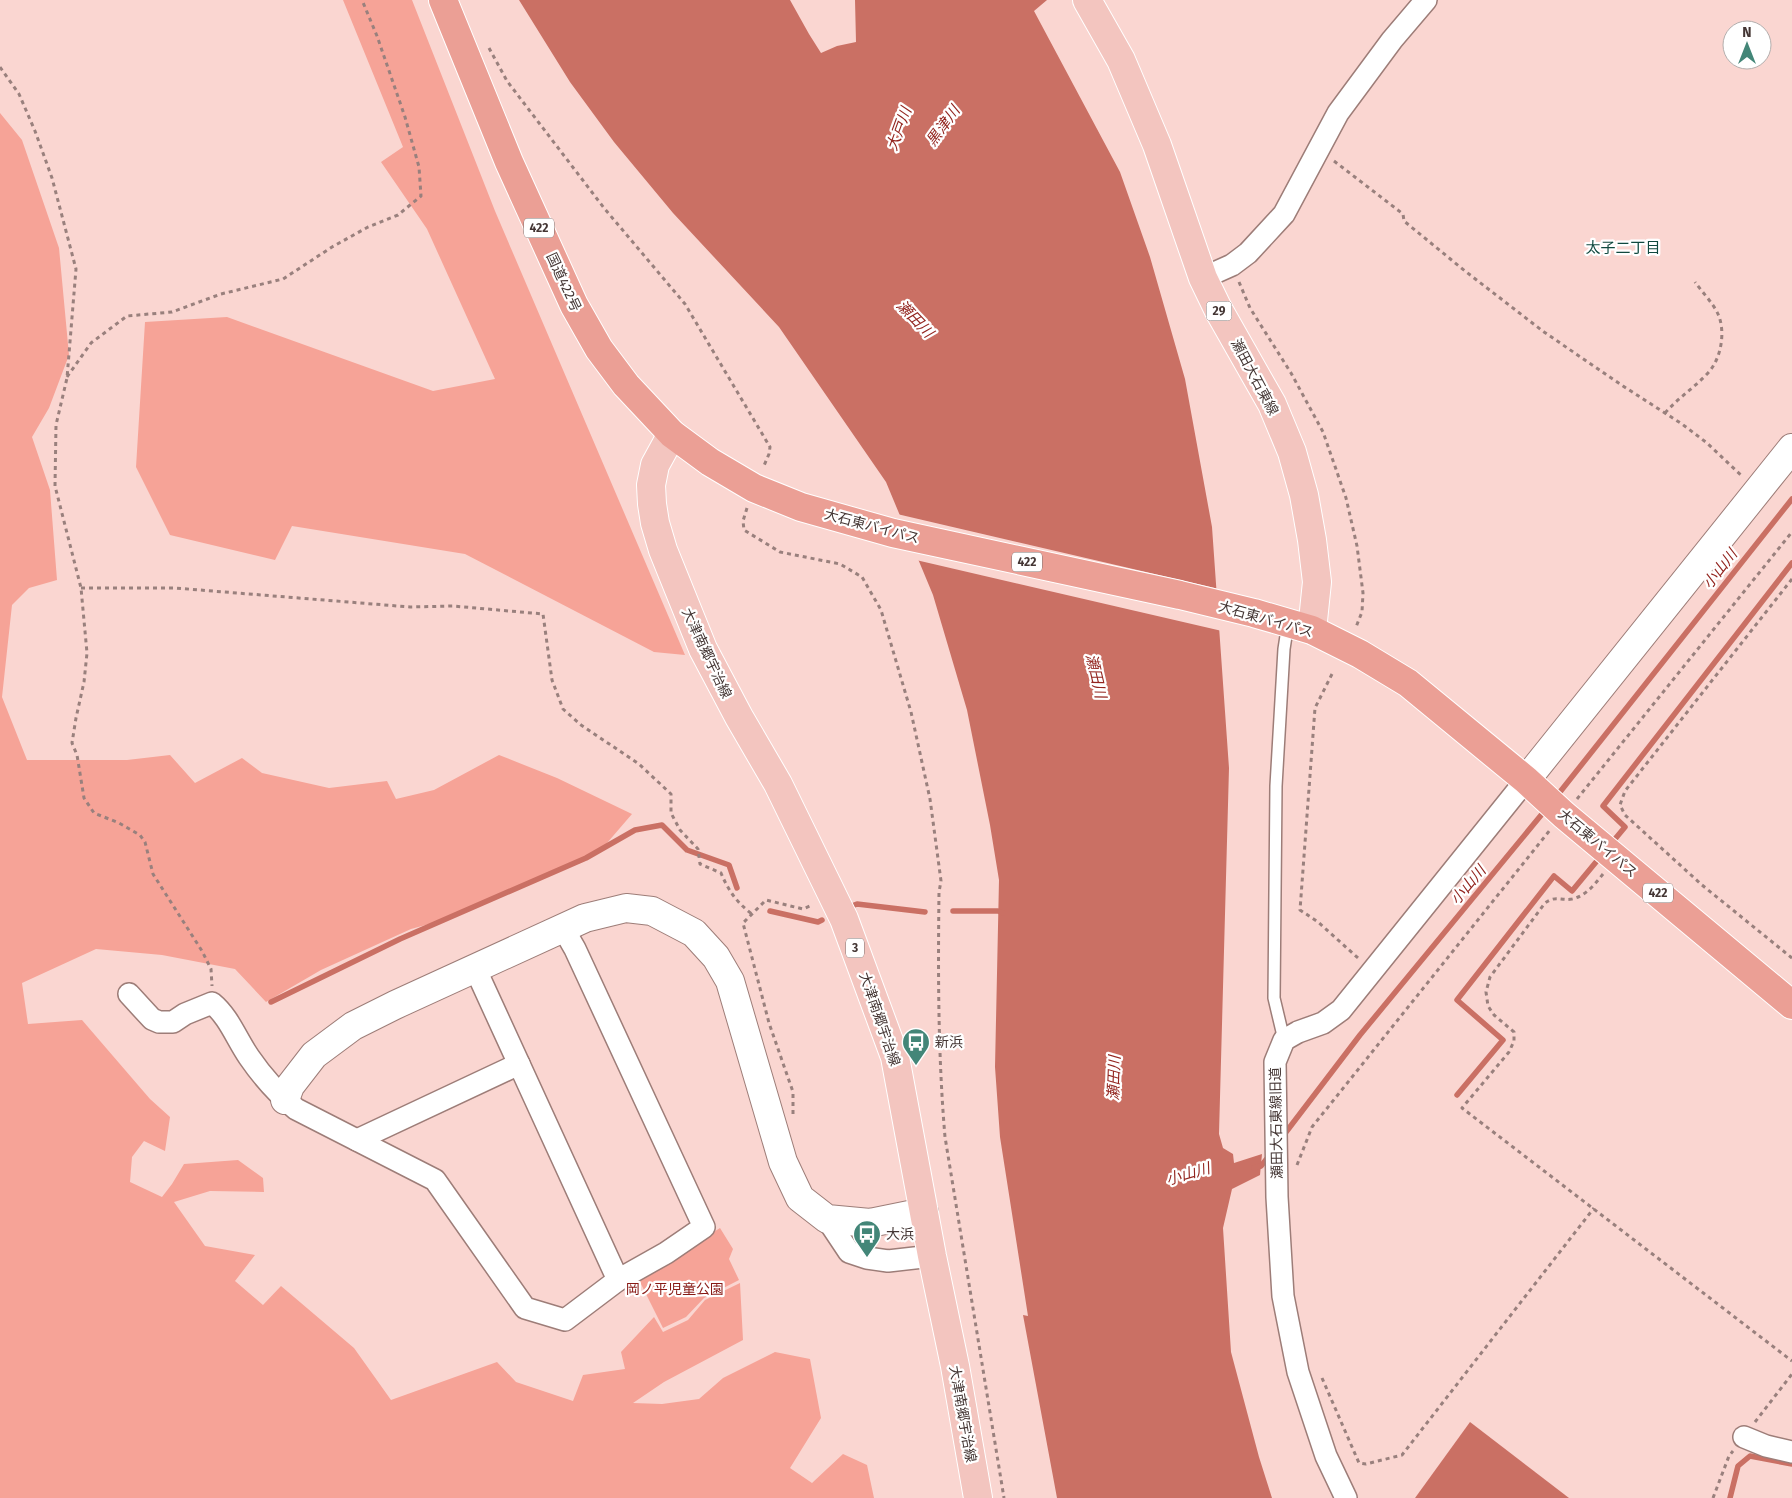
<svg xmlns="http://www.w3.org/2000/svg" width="1792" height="1498" viewBox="0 0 1792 1498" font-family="'Fira Sans','Noto Sans JP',sans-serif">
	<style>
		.green { fill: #f6a397 }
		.water { fill: #ca7064 }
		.pier { fill: #fad6d1 }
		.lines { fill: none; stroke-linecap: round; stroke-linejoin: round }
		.stream { stroke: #ca7064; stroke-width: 5.5 }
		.lane-casing { stroke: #9d7d78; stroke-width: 14 }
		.street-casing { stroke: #9d7d78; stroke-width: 24 }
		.secondary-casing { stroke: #9d7d78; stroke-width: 30 }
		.primary-casing { stroke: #fff; stroke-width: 30 }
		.highway-casing { stroke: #fff; stroke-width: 30 }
		.path { stroke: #99807d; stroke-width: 3; stroke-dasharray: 4 4; stroke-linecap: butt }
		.lane { stroke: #fff; stroke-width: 11 }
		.street { stroke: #fff; stroke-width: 21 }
		.secondary { stroke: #fff; stroke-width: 28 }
		.primary { stroke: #f3c5bf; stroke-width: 28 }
		.highway { stroke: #eb9f95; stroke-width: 28 }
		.labels { text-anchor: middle; stroke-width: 4.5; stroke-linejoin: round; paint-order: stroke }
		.shield { fill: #fff; stroke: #7c7271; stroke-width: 1 }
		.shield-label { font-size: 12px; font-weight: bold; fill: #443634 }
		.street-label { font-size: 14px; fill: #443634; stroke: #fff }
		.poi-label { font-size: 14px; fill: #443634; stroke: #fff; text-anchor: start }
		.park-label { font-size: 14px; fill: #881a15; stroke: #fff }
		.water-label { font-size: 15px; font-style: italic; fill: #93251f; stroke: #fff }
		.neighbourhood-label { font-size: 15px; fill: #10493f; stroke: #fff }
	</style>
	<rect width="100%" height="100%" fill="#fad6d1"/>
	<g class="green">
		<polygon points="343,0 412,0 495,211 685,655 654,652 465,554 292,526 275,560 170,535 136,467 145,322 227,317 433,391 495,379 427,229 381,162 403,147"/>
		<polygon points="0,113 22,140 59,248 69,355 49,408 32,437 50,490 57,580 29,588 12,605 2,697 27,760 127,760 170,755 195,783 242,758 262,773 329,788 387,781 396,799 434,790 499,755 557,778 632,814 601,850 440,921 411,929 321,970 266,1002 235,969 162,955 96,949 22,983 28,1024 82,1020 150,1099 170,1117 165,1151 144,1141 132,1157 130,1182 162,1197 172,1184 184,1164 238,1160 263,1178 264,1192 210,1191 174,1202 205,1246 255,1255 235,1281 263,1305 281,1286 354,1348 391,1400 497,1362 516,1382 573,1401 583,1375 625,1369 621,1352 654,1317 663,1332 688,1320 705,1300 740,1283 743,1340 664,1382 633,1403 662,1404 699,1399 723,1378 775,1352 810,1359 821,1418 790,1468 812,1483 843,1454 867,1465 874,1498 0,1498"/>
		<polygon points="720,1228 733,1249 729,1259 739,1280 704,1298 686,1317 663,1328 639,1280"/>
	</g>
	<g class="water">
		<polygon points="519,0 790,0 809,34 821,53 837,46 856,42 855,0 1047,0 1034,11 1120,172 1150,257 1185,379 1212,527 1229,768 1219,1134 1223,1148 1233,1154 1234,1163 1262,1154 1260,1175 1232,1189 1223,1228 1231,1352 1259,1457 1272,1498 1057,1498 1023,1315 1028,1316 1000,1137 995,1067 999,880 990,825 967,710 933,595 886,482 779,327 673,213 614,142 570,82"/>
		<polygon points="1470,1422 1569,1498 1415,1498"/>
	</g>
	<polygon class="pier" points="897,514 1219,589 1222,631 916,560"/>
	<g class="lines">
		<g class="stream">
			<polyline points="1556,797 1792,499"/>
			<polyline points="1610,845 1625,827 1603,806 1792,563"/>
			<polyline points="849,907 857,904 925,912"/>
			<polyline points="770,911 818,922 822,920"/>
			<polyline points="953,911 998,911 1003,913"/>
			<polyline points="271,1002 400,939 586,858 635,830 662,825 687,850 729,865 737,888"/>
			<polyline points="1457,1095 1503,1040 1457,1000 1554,876 1572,891 1601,856"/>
			<polyline points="1283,1136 1360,1035 1547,808"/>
			<polyline points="1254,1168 1261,1166 1269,1156"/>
			<polyline points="1730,1498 1738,1466 1750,1456 1792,1464"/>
		</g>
		<g class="lane-casing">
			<polyline id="lane" points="1284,1040 1274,998 1276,786 1284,649 1288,623"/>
		</g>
		<g class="street-casing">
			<g id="street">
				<polyline points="1203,278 1232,265 1248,253 1284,214 1338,113 1392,40 1426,0"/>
				<polyline points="475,968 618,1280"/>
				<path d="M129,994L152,1019L159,1022H173L185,1014L212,1003C229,1017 236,1038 249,1057C262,1076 278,1094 296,1109L435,1180L525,1308L565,1320L618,1280L666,1253L704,1227L575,949L563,928"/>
				<polyline points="357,1140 519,1064"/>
				<polyline points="827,1219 849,1252 867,1258 888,1261 932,1256"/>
				<polyline points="1744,1437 1766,1446 1792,1452"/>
				<polyline points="1346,1498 1326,1456 1298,1372 1283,1296 1277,1197 1275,1062 1284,1040 1298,1032 1323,1023 1341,1010 1526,780"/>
			</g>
		</g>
		<g class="secondary-casing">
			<g id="secondary">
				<polyline points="1526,780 1792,448"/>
				<polyline points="285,1100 290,1086 314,1055 353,1026 395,1005 585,918 626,908 652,911 694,933 716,957 730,981 783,1162 800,1198 827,1219 870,1223 924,1212"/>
			</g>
		</g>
		<g class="primary-casing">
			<g id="primary">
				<polyline points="1087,0 1121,60 1157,145 1203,278 1218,309 1272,404 1292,452 1304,495 1312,540 1317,582 1312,630"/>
				<polyline points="672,434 655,465 651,485 652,504 655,523 663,550 703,649 739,717 778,784 844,919 895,1057 932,1256 955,1366 978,1498"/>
			</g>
		</g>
		<g class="highway-casing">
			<polyline id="highway" points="443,0 509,162 574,305 599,349 626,385 672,434 710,462 754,488 801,507 893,533 1180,595 1254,613 1312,630 1360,654 1408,683 1526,780 1564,815 1792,1005"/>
		</g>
		<g class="path">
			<polyline points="489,48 507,81 604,208 685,304 770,447 769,454 763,468"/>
			<polyline points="0,67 19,94 35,131 52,178 76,269 67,378 56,425 55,486 81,588 87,653 84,682 76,718 72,743 77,755 84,798 94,813 119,823 140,835 145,842 153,874 202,951 211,969 212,986"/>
			<polyline points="1334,161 1403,214 1404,221 1465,271 1544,332 1623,386 1682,424 1707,443 1743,477"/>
			<polyline points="1239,282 1250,308 1291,373 1323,432 1346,498 1357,546 1363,593 1362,612 1356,627"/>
			<polyline points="67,377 91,343 127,316 172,312 221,294 283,279 332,247 368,227 398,215 421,196 419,167 405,117 377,36 362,0"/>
			<path d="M1665,413C1678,398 1694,388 1708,373C1721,359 1726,332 1718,314C1713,303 1702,292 1695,282"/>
			<path d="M747,508L743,521L744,530L780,552L840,564L862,577L881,610L911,712L930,799L941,881L939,892C938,974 938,1055 945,1137L1004,1498"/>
			<polyline points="1792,579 1625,791 1620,805 1625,815 1702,885 1792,958"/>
			<path d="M81,588H175L410,607L453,606L543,614L552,680L563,709L581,725L639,764L671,794V813L680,830L698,849L700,864L721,873C728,890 737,903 752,914"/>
			<polyline points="1332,674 1315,708 1300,910 1318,922 1358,958"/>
			<polyline points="1577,799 1792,532"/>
			<path d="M1603,874C1595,884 1586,896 1572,899C1560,901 1556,895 1545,903L1490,977L1486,992L1488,1006L1494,1015L1514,1032V1041L1509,1052L1462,1108L1792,1361"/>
			<polyline points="793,1114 793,1092 769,1023 743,923 766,900 803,909 812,905"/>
			<polyline points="1297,1165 1312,1127 1550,830"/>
			<polyline points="1322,1378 1359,1463 1366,1464 1402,1455 1594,1208"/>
			<polyline points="1755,1422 1792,1374"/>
			<polyline points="1713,1498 1729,1456 1733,1451"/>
		</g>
		<use href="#lane" class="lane"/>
		<use href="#street" class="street"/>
		<use href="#secondary" class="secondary"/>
		<use href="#primary" class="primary"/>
		<use href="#highway" class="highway"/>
	</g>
	<defs>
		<g id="bus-pin" transform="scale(1.4375)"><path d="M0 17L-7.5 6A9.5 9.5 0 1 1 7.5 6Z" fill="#438678" stroke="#fff"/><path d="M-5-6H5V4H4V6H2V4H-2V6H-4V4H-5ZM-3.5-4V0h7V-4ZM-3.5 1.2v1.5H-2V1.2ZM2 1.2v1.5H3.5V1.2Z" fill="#fff"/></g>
	</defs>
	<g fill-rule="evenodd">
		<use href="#bus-pin" x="916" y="1042"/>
		<use href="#bus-pin" x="867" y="1234"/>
	</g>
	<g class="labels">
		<g class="shield">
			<rect x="524" y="218.5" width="30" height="19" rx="4"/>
			<rect x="1206.5" y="301.5" width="25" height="19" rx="4"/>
			<rect x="1012" y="552.5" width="30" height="19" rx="4"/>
			<rect x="1643" y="883.5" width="30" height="19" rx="4"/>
			<rect x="846" y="938.5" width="18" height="19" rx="4"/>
		</g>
		<g class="shield-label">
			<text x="539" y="232">422</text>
			<text x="1219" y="315">29</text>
			<text x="1027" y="566">422</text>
			<text x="1658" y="897">422</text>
			<text x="855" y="952">3</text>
		</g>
		<g class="street-label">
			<text transform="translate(564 282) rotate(65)" y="5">国道422号</text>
			<text transform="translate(1255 377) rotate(62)" y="5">瀬田大石東線</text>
			<text transform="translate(872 526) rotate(15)" y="5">大石東バイパス</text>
			<text transform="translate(1266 619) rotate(16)" y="5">大石東バイパス</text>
			<text transform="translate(707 653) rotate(65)" y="5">大津南郷宇治線</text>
			<text transform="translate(1598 843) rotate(40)" y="5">大石東バイパス</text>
			<text transform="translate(880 1019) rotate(71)" y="5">大津南郷宇治線</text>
			<text transform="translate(1276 1123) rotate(-91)" y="5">瀬田大石東線旧道</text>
			<text transform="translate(963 1414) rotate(80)" y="5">大津南郷宇治線</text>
		</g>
		<g class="poi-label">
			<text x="935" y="1047">新浜</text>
			<text x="886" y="1239">大浜</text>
		</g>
		<g class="park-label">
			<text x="675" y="1294">岡ノ平児童公園</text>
		</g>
		<g class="water-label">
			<text transform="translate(943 126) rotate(-54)" y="5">黒津川</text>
			<text transform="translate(899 129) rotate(-70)" y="5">大戸川</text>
			<text transform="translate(915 319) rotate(46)" y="5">瀬田川</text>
			<text transform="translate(1720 569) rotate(-52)" y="5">小山川</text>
			<text transform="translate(1096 676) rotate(77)" y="5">瀬田川</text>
			<text transform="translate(1468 885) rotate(-50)" y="5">小山川</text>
			<text transform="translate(1114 1078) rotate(-88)" y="5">瀬田川</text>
			<text transform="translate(1188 1174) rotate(-16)" y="5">小山川</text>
		</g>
		<g class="neighbourhood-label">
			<text x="1623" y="253">太子二丁目</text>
		</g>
	</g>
	<g transform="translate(1747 45)"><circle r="24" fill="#ffffff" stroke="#b4afae"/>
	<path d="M0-4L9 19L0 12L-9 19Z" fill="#438678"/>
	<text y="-8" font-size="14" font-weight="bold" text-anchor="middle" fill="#443634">N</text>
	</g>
</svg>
